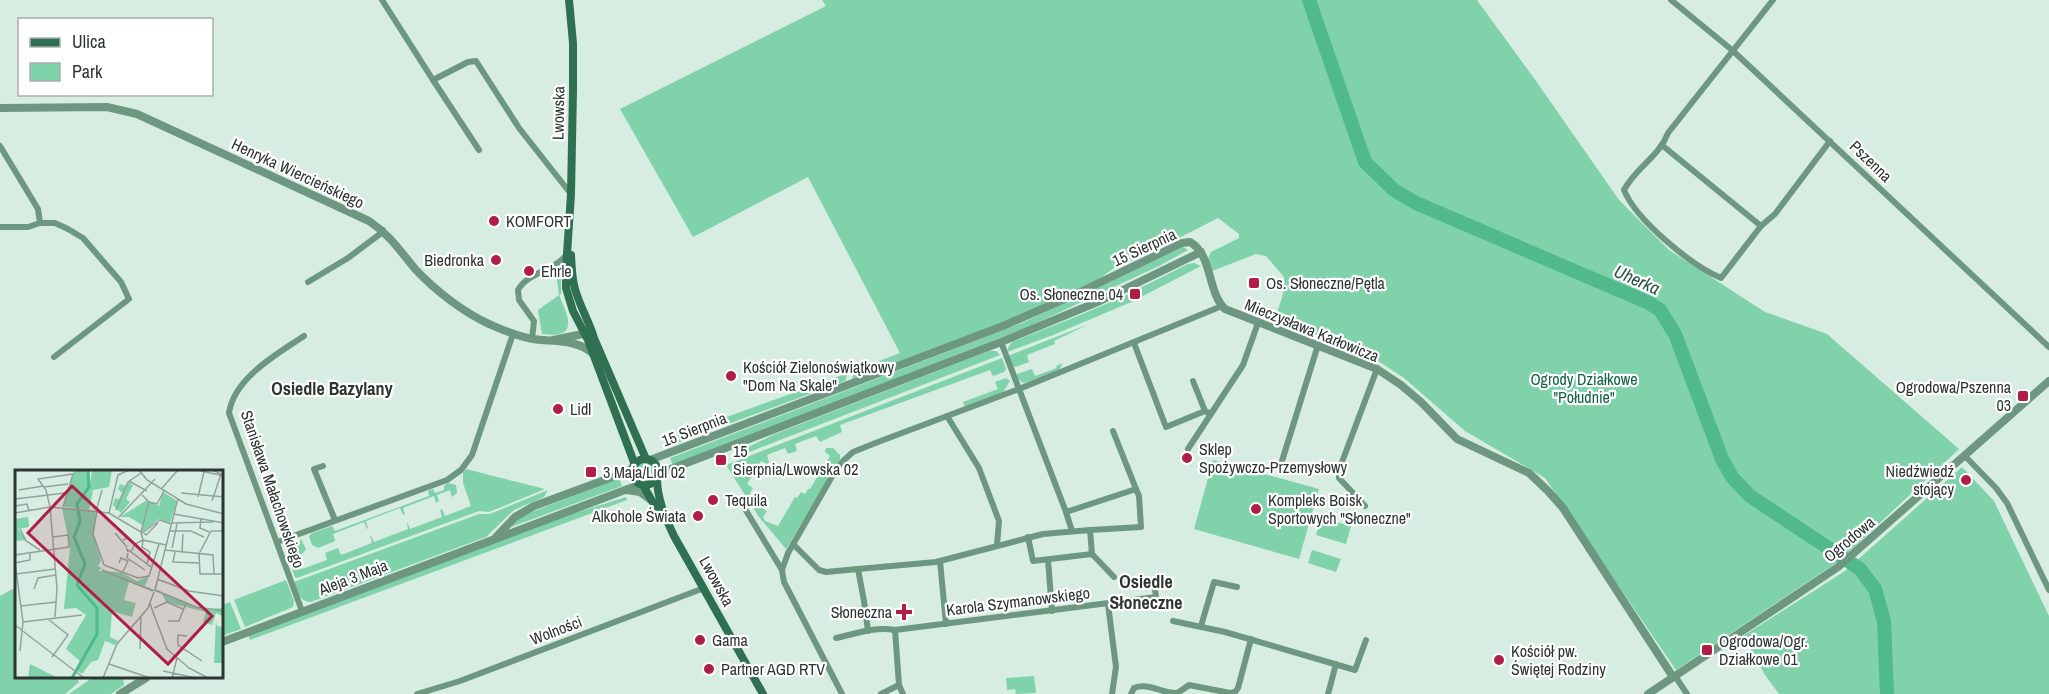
<svg xmlns="http://www.w3.org/2000/svg" width="2049" height="694" viewBox="0 0 2049 694" font-family="'Archivo Narrow',sans-serif">
	<style>
		.green { fill: #7fd2aa }
		.lines { fill: none; stroke-linecap: round; stroke-linejoin: round }
		.river { stroke: #50ba8c; stroke-width: 14 }
		.minor { stroke: #6e9782; stroke-width: 6 }
		.tertiary { stroke: #6e9782; stroke-width: 8 }
		.secondary { stroke: #2f7053; stroke-width: 8 }
		.poi-dot { fill: #b01d46; stroke: #fff; stroke-width: 2 }
		.labels { text-anchor: middle; stroke-width: 4.5; stroke-linejoin: round; paint-order: stroke }
		.street-label { font-size: 16px; fill: #2d3531; stroke: #fff }
		.poi-label { font-size: 16px; fill: #2d3531; stroke: #fff; text-anchor: start }
		.park-label { font-size: 16px; fill: #136345; stroke: #fff }
		.water-label { font-size: 18px; font-style: italic; fill: #26523d; stroke: #fff }
		.neighbourhood-label { font-size: 18px; font-weight: bold; fill: #2d3531; stroke: #fff }
		.inset-river { fill: none; stroke: #50ba8c; stroke-width: 3 }
		.inset-road { fill: none; stroke: #93a39b; stroke-width: 1.5 }
		.view { fill: #b01d46; fill-opacity: 0.15; stroke: #b01d46; stroke-width: 3 }
		.inset-edge { fill: none; stroke: #2d3531; stroke-width: 3 }
	</style>
	<rect width="100%" height="100%" fill="#d7ede1"/>
	<g class="green">
		<path d="M822,0H1477L1536,81L1619,200L1669,250L1765,312L1827,334L1959,449L1839,561L1676,670L1545,478L1465,431L1404,378L1366,353L1274,320C1279,306 1286,292 1284,277L1266,256L1256,254L1212,271L1208,259L1211,252L1239,238V234L1218,218L1169,243L1152,249L1114,268L1099,279L1054,300L1002,323L852,379L854,371L900,353L808,177L693,237L620,109L826,6Z"/>
		<polygon points="1183,247 1188,250 1159,266 1030,326 673,466 670,458 1022,323"/>
		<polygon points="1194,263 1201,266 1137,299 1138,289 1188,264"/>
		<path d="M559,269L561,275V294L559,295C569,318 579,339 542,334L538,310L559,295L556,272Z"/>
		<path d="M1131,293L1132,295L1136,293V300L1053,335L1007,352L1009,346L1012,342C1052,326 1092,311 1131,293Z"/>
		<polygon points="1089,324 1054,341 1055,344 1027,355 1029,362 1015,367 1013,366 1008,356"/>
		<polygon points="989,351 996,351 1000,355 739,456 738,452 775,434"/>
		<polygon points="1002,358 1006,369 1004,372 993,376 990,370 840,425 842,432 820,442 816,436 795,444 797,451 788,454 785,448 767,455 769,462 767,464 761,461 747,484 753,488 750,493 752,501 759,499 765,502 762,508 767,511 763,517 765,521 778,526 795,497 797,498 801,492 805,494 808,489 810,489 830,456 825,452 826,448 833,448 840,455 840,460 786,549 759,517 726,465"/>
		<polygon points="1063,363 1059,370 1028,382 1023,383 1017,378 1017,374 1032,369 1035,376 1057,368 1056,366"/>
		<polygon points="848,373 845,381 666,447 663,440"/>
		<polygon points="1006,378 1010,381 1003,392 965,407 963,402 998,389 995,382"/>
		<polygon points="1213,460 1319,489 1299,559 1194,529"/>
		<circle cx="645" cy="472" r="9"/>
		<polygon points="1962,467 1994,501 2049,616 2049,694 1779,694 1765,675 1743,636 1845,571"/>
		<polygon points="466,469 545,489 489,512 479,511 297,578 295,577 289,561 301,539 306,549 302,554 297,556 302,569 327,560 325,553 338,548 341,555 372,543 370,536 371,536 374,542 408,529 407,522 410,529 442,517 440,510 442,509 445,516 471,506 463,483 463,472"/>
		<polygon points="619,478 622,486 511,527 520,517 529,513"/>
		<polygon points="448,483 456,485 457,493 452,497 450,490 437,495 439,501 436,503 434,496 403,508 405,514 403,515 400,508 366,521 368,528 367,529 364,522 333,534 335,541 318,548 312,545 309,536 312,533 332,526 335,531 429,496 428,491 433,489 435,493 444,490 444,486"/>
		<path d="M548,490L544,497L514,510L486,537L311,602C299,602 298,591 294,582L479,514H490Z"/>
		<polygon points="626,497 627,500 250,640 248,635 562,517"/>
		<polygon points="1321,518 1351,526 1346,544 1316,535"/>
		<polygon points="1312,550 1341,559 1336,572 1308,563"/>
		<polygon points="286,580 294,601 293,607 245,627 234,600"/>
		<polygon points="16,587 16,678 77,678 79,682 65,694 0,694 0,596"/>
		<polygon points="230,602 241,629 222,636 222,605"/>
		<polygon points="1034,676 1036,693 1016,694 1015,689 1007,690 1006,678"/>
		<polygon points="92,678 123,678 124,685 111,694 69,694"/>
	</g>
	<g class="lines">
		<polyline class="river" points="1309,0 1365,162 1394,190 1416,203 1649,303 1660,310 1675,334 1722,459 1732,477 1750,496 1860,569 1875,589 1884,621 1887,694"/>
		<g class="minor">
			<polyline points="382,0 433,80 468,62 476,61 519,128 571,194"/>
			<polyline points="1671,0 1732,50 2049,347"/>
			<path d="M1773,0L1668,133C1659,157 1636,167 1624,190C1636,220 1692,266 1721,278L1761,226L1775,214L1830,141"/>
			<polyline points="433,80 479,150"/>
			<polyline points="0,146 38,209 40,223"/>
			<polyline points="1663,146 1761,226"/>
			<polyline points="0,227 28,227 40,223 55,223 68,229 83,238 121,282 129,299 54,357"/>
			<polyline points="308,282 348,258 380,234 383,230"/>
			<path d="M532,339L534,321L519,300L518,290C528,272 555,271 567,254"/>
			<polyline points="1001,342 1066,512 1136,489 1113,431"/>
			<polyline points="1134,343 1166,427 1205,411 1211,414"/>
			<polyline points="1193,381 1205,411"/>
			<polyline points="947,416 979,468 999,521 997,545"/>
			<polyline points="1188,449 1243,365 1258,323"/>
			<polyline points="1965,456 1996,488 2007,503 2049,590"/>
			<polyline points="1282,461 1318,345"/>
			<polyline points="323,466 314,469 335,520"/>
			<polyline points="739,499 782,570"/>
			<polyline points="1365,506 1339,478 1339,470 1377,369"/>
			<polyline points="1066,512 1072,531"/>
			<polyline points="1090,530 1141,527 1139,496 1136,489"/>
			<polyline points="1028,537 1033,561 1092,554"/>
			<polyline points="277,542 447,480 461,470 472,455 513,334"/>
			<polyline points="793,544 819,570 826,572 858,569 864,601 868,631"/>
			<polyline points="1048,560 1052,611"/>
			<polyline points="940,561 946,624"/>
			<polyline points="858,569 936,562 1043,534 1090,530 1092,554 1114,577"/>
			<polyline points="1108,604 1116,667 1112,694"/>
			<path d="M302,611L229,413C234,378 277,354 304,336"/>
			<polyline points="1173,621 1225,632 1355,670 1366,640"/>
			<polyline points="1201,626 1214,582 1237,587"/>
			<polyline points="895,630 899,685 903,694"/>
			<path d="M836,638C855,634 876,626 895,630L1156,597L1154,581L1122,585"/>
			<polyline points="1675,676 1687,694"/>
			<polyline points="417,694 460,681 704,588"/>
			<polyline points="842,694 784,582 782,570 788,553 834,473 843,461 853,452 878,442 1019,389 1222,306"/>
			<polyline points="881,694 899,685"/>
			<path d="M1131,694L1134,688C1148,682 1163,694 1177,693C1181,691 1185,688 1189,685L1230,693L1235,692L1238,688L1251,639"/>
			<polyline points="1328,694 1336,664"/>
		</g>
		<g class="tertiary">
			<path d="M0,108L107,107L137,114L369,221C390,235 400,251 416,270C436,291 463,312 489,324C503,330 518,337 533,339C552,342 579,339 593,354"/>
			<polyline points="553,340 588,333"/>
			<path d="M650,460L1003,326L1078,293L1182,243L1190,242C1213,255 1207,292 1225,309L1377,369L1401,385L1421,402L1457,439L1529,473L1548,491L1563,508L1673,677"/>
			<polyline points="658,474 1001,342 1100,301 1201,252"/>
			<polyline points="627,490 640,492 651,500"/>
			<polyline points="496,537 515,517 534,506 626,472 633,468"/>
			<polyline points="222,642 641,484"/>
			<polyline points="120,694 146,678"/>
			<polyline points="1648,694 1838,567 2049,381"/>
		</g>
		<g class="secondary">
			<polyline points="569,0 573,43 573,90 571,194 566,269 566,288 573,311 588,340 635,465"/>
			<path d="M571,255C572,270 572,284 578,298C583,312 590,324 594,338L646,459"/>
			<circle cx="645" cy="472" r="13"/>
			<path d="M657,478C657,498 665,517 674,536L763,694"/>
			<polyline points="643,485 652,501 661,511"/>
		</g>
	</g>
	<g class="poi-dot">
		<circle cx="494" cy="221" r="6"/>
		<circle cx="496" cy="260" r="6"/>
		<circle cx="529" cy="271" r="6"/>
		<rect x="1248" y="277" width="12" height="12" rx="3"/>
		<rect x="1129" y="288" width="12" height="12" rx="3"/>
		<circle cx="731" cy="376" r="6"/>
		<rect x="2017" y="390" width="12" height="12" rx="3"/>
		<circle cx="558" cy="409" r="6"/>
		<circle cx="1187" cy="458" r="6"/>
		<rect x="715" y="454" width="12" height="12" rx="3"/>
		<rect x="585" y="466" width="12" height="12" rx="3"/>
		<circle cx="1966" cy="480" r="6"/>
		<circle cx="713" cy="500" r="6"/>
		<circle cx="1256" cy="509" r="6"/>
		<circle cx="698" cy="516" r="6"/>
		<path d="M901 603h6v6h6v6h-6v6h-6v-6h-6v-6h6z"/>
		<circle cx="700" cy="640" r="6"/>
		<rect x="1701" y="644" width="12" height="12" rx="3"/>
		<circle cx="1499" cy="660" r="6"/>
		<circle cx="709" cy="669" r="6"/>
	</g>
	<g class="labels">
		<g class="street-label">
			<text transform="translate(558 113) rotate(-89)" y="6">Lwowska</text>
			<text transform="translate(1871 161) rotate(44)" y="6">Pszenna</text>
			<text transform="translate(298 173) rotate(25)" y="6">Henryka Wiercieńskiego</text>
			<text transform="translate(1144 247) rotate(-25)" y="6">15 Sierpnia</text>
			<text transform="translate(1312 330) rotate(22)" y="6">Mieczysława Karłowicza</text>
			<text transform="translate(694 429) rotate(-21)" y="6">15 Sierpnia</text>
			<text transform="translate(273 489) rotate(71)" y="6">Stanisława Małachowskiego</text>
			<text transform="translate(1849 539) rotate(-40)" y="6">Ogrodowa</text>
			<text transform="translate(353 577) rotate(-21)" y="6">Aleja 3 Maja</text>
			<text transform="translate(717 581) rotate(61)" y="6">Lwowska</text>
			<text transform="translate(1018 601) rotate(-7)" y="6">Karola Szymanowskiego</text>
			<text transform="translate(556 630) rotate(-21)" y="6">Wolności</text>
		</g>
		<g class="poi-label">
			<text x="506" y="227">KOMFORT</text>
			<text x="484" y="266" text-anchor="end">Biedronka</text>
			<text x="541" y="277">Ehrle</text>
			<text x="1266" y="289">Os. Słoneczne/Pętla</text>
			<text x="1123" y="300" text-anchor="end">Os. Słoneczne 04</text>
			<text x="743" y="373">Kościół Zielonoświątkowy<tspan x="743" dy="18">"Dom Na Skale"</tspan></text>
			<text x="2011" y="393" text-anchor="end">Ogrodowa/Pszenna<tspan x="2011" dy="18">03</tspan></text>
			<text x="570" y="415">Lidl</text>
			<text x="1199" y="455">Sklep<tspan x="1199" dy="18">Spożywczo-Przemysłowy</tspan></text>
			<text x="733" y="457">15<tspan x="733" dy="18">Sierpnia/Lwowska 02</tspan></text>
			<text x="1954" y="477" text-anchor="end">Niedźwiedź<tspan x="1954" dy="18">stojący</tspan></text>
			<text x="603" y="478">3 Maja/Lidl 02</text>
			<text x="725" y="506">Tequila</text>
			<text x="1268" y="506">Kompleks Boisk<tspan x="1268" dy="18">Sportowych "Słoneczne"</tspan></text>
			<text x="686" y="522" text-anchor="end">Alkohole Świata</text>
			<text x="892" y="618" text-anchor="end">Słoneczna</text>
			<text x="712" y="646">Gama</text>
			<text x="1719" y="647">Ogrodowa/Ogr.<tspan x="1719" dy="18">Działkowe 01</tspan></text>
			<text x="1511" y="657">Kościół pw.<tspan x="1511" dy="18">Świętej Rodziny</tspan></text>
			<text x="721" y="675">Partner AGD RTV</text>
		</g>
		<g class="park-label">
			<text x="1584" y="385">Ogrody Działkowe<tspan x="1584" dy="18">"Południe"</tspan></text>
		</g>
		<g class="water-label">
			<text transform="translate(1637 280) rotate(24)" y="6">Uherka</text>
		</g>
		<g class="neighbourhood-label">
			<text x="332" y="395">Osiedle Bazylany</text>
			<text x="1146" y="588">Osiedle<tspan x="1146" dy="21">Słoneczne</tspan></text>
		</g>
	</g>
	<g transform="translate(15 470)">
		<rect width="208" height="208" fill="#d7ede1"/>
		<path d="M59,0H73L74,20L77,1L97,0L94,17L78,20L74,40L81,41L78,63L86,91L83,96L87,98L83,101L106,102L122,111L134,106L130,116L187,139L208,138L207,146L201,143L197,155L188,152L191,142L151,132L147,124L114,112L109,130L121,133L117,147L97,141L95,167L103,171L100,175L90,171L83,190L76,192L67,204L61,200L65,191L51,179L71,145L61,138L49,139L55,77L47,38L72,39L48,37ZM113,12L118,15L111,29L115,32L106,43L98,35L100,28L104,29L107,23L103,19L105,14L110,16ZM148,22L162,31L155,53L144,49L127,63V55L114,47H105L132,30L144,36ZM13,47L14,57L3,59L11,70L0,71V49ZM201,151L202,156L208,157V193H199ZM15,194L43,208H13Z" fill="#7fd2aa"/>
		<path class="inset-river" d="M57,208L82,164V138L62,115L70,94L59,67L65,51L62,34L74,17L73,0"/>
		<path class="inset-road" d="M124,0L132,10L171,34L209,44M182,0L209,6M114,11L132,21M29,17L53,14M147,18L163,0M4,20L28,16M166,23L209,27M183,27L189,2M0,29L50,23M197,31L206,4L197,0M134,32L142,34L149,21M0,36L12,34L14,41M101,40L113,12L126,3M81,41L87,20M82,41L78,64L89,95L123,108L134,106L144,74M0,43L35,37L94,43L126,62L128,70L151,75M94,43L103,5L114,0M159,44L209,53M104,47L140,9M186,48L185,58L194,62M156,53L198,52M5,59L11,71L25,80M154,61H176L189,67M209,61H196L184,84L185,104H209M126,62L134,32L127,25M100,63L112,77M127,63L145,50L156,54M129,63L131,65L143,53M108,70L112,68L120,74L116,82M120,74L128,70L127,77L135,82L132,94M157,78L162,54M150,80L198,85L199,104M113,82L112,79L136,97M160,82L158,92L184,93M113,83L112,88L130,100M167,83L168,64M0,85L54,77L53,65L37,67M0,93L8,152M0,93L15,90V84M104,93L106,88L113,91L108,102M87,100L138,121M1,104L40,99M142,109L174,121L209,126M19,119L23,108L41,105M140,120L181,137L209,141M140,120L163,28M135,134L152,179L174,198L193,208M6,136L41,132M139,138L152,132L168,139M40,147L42,118L35,37L31,20L23,9L58,4L48,37M33,149L53,165L37,187M153,151H164L171,133M0,155L69,208M172,166L163,165V175L187,191M125,179L126,146M5,181L8,152L67,145M94,194L135,208M148,201L181,208M88,208L102,174L133,138L139,122M157,208L162,188"/>
		<path class="view" d="M57,16L197,146L153,194L13,63Z"/>
		<rect width="208" height="208" class="inset-edge"/>
	</g>
	<rect x="18" y="18" width="195" height="78" fill="#ffffff" stroke="#abaead" stroke-width="1.5"/>
	<rect x="30" y="38" width="30" height="9" fill="#2f7053" stroke="#abaead" stroke-width="1.5"/>
	<text x="72" y="48" font-size="18" fill="#2d3531">Ulica</text>
	<rect x="30" y="63" width="30" height="18" fill="#7fd2aa" stroke="#abaead" stroke-width="1.5"/>
	<text x="72" y="78" font-size="18" fill="#2d3531">Park</text>
</svg>
